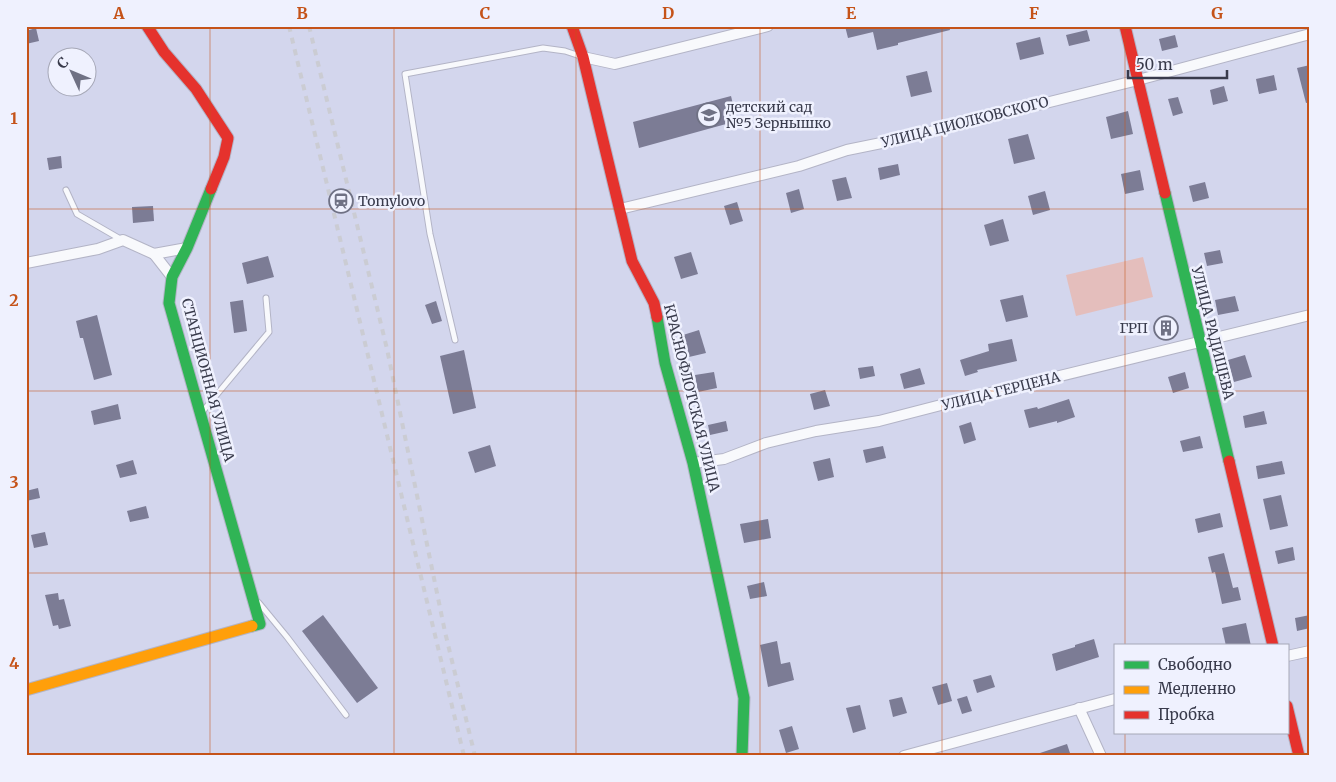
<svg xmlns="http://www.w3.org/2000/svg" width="1336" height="782" viewBox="0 0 1336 782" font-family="Merriweather,serif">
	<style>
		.green { fill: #e4bebc }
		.building { fill: #7c7c95 }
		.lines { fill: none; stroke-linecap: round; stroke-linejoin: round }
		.lane-casing { stroke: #b3b4c6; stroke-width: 7 }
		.street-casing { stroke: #b3b4c6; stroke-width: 12 }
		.fast-casing { stroke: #b3b4c6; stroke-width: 13 }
		.slow-casing { stroke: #b3b4c6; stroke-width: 13 }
		.jam-casing { stroke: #b3b4c6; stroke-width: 13 }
		.lane { stroke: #f8f9fc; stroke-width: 5 }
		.street { stroke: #f8f9fc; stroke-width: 10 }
		.fast { stroke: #30b455; stroke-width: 11 }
		.slow { stroke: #ff9f0a; stroke-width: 11 }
		.jam { stroke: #e5322d; stroke-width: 11 }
		.rail { stroke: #cbccd3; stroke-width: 4; stroke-dasharray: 6 6; stroke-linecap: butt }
		.grid { fill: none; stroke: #c55319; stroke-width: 1; stroke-opacity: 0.55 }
		.labels { text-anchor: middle; stroke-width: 5; stroke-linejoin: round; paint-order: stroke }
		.poi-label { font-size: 14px; fill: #393b4c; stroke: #eff1fe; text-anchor: start }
		.street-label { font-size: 14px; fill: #393b4c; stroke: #eff1fe }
		.neatline { fill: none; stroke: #c55319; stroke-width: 2 }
		.grid-label { font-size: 16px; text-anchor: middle; font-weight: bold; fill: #c55319 }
	</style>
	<rect width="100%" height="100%" fill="#d3d6ed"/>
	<polygon class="green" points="1143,257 1153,297 1076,316 1066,275"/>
	<g class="building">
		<polygon points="845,26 949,26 950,30 898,43 898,45 877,50 873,32 848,38"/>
		<polygon points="36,28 39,41 26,44 26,31"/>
		<polygon points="1087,30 1090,41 1069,46 1066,35"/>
		<polygon points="1175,35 1178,47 1162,51 1159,39"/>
		<polygon points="1040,37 1044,54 1020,60 1016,43"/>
		<polygon points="1310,65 1310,102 1306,103 1297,68"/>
		<polygon points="927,71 932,92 911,97 906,76"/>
		<polygon points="1274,75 1277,90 1259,94 1256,79"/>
		<polygon points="1224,86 1228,101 1213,105 1210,90"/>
		<polygon points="731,96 737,121 639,148 633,122"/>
		<polygon points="1178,97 1183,113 1173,116 1168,99"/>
		<polygon points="1128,111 1133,134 1111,139 1106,117"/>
		<polygon points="1028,134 1035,159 1014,164 1008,139"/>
		<polygon points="61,156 62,168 49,170 47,158"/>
		<polygon points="898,164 900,175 880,180 878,168"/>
		<polygon points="1140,170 1144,190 1125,194 1121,174"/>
		<polygon points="846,177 852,198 837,201 832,180"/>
		<polygon points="1205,182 1209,198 1193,202 1189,186"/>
		<polygon points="799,189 804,209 791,213 786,193"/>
		<polygon points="1045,191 1050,210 1033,215 1028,196"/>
		<polygon points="737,202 743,221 730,225 724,206"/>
		<polygon points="153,206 154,221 133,223 132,207"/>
		<polygon points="1003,219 1009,241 990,246 984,225"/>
		<polygon points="1220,250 1223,263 1207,266 1204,253"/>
		<polygon points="691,252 698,274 681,279 674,257"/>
		<polygon points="268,256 274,277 247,284 242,263"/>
		<polygon points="1023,295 1028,317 1006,322 1000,300"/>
		<polygon points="1235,296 1239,311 1218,315 1215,300"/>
		<polygon points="243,300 247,331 234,333 230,302"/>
		<polygon points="436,301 442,321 432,324 425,305"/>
		<polygon points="97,315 112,375 94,380 83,338 80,338 76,321"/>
		<polygon points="1172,319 1175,334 1160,337 1157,322"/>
		<polygon points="699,330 706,353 689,357 683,335"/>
		<polygon points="1012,339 1017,361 977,370 978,372 965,376 960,360 989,351 988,344"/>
		<polygon points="464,350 476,408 453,414 440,356"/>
		<polygon points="1245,355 1252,377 1234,382 1228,360"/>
		<polygon points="873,366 875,376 860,379 858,368"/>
		<polygon points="920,368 925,384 904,389 900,374"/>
		<polygon points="714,372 717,388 698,392 695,375"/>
		<polygon points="1185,372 1189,388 1173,393 1168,377"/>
		<polygon points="825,390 830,406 814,410 810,394"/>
		<polygon points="1069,399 1075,417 1057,423 1057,421 1029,428 1024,410 1037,407 1038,409"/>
		<polygon points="118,404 121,419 94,425 91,411"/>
		<polygon points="1264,411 1267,424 1245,428 1243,416"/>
		<polygon points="726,421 728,431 710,435 708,425"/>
		<polygon points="971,422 976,440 964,444 959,426"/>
		<polygon points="1200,436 1203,448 1183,452 1180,441"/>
		<polygon points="490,445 496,466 475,473 468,452"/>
		<polygon points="883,446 886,458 866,463 863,450"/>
		<polygon points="830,458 834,477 818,481 813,462"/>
		<polygon points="133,460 137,474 120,478 116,465"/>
		<polygon points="1282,461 1285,474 1258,479 1256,466"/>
		<polygon points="38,488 40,498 26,501 26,491"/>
		<polygon points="1281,495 1288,526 1270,530 1263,499"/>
		<polygon points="146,506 149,518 130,522 127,511"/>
		<polygon points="1220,513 1223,527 1198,533 1195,519"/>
		<polygon points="768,519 771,538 744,543 740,524"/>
		<polygon points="45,532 48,545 34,548 31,535"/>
		<polygon points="1293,547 1295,560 1278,564 1275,551"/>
		<polygon points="1224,553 1233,588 1238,587 1241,600 1222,604 1215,572 1212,573 1208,557"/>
		<polygon points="764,582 767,596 750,599 747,586"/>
		<polygon points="58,593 59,600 64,599 71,626 59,629 58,625 53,626 45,595"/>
		<polygon points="323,615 378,688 357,703 302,631"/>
		<polygon points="1310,615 1310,628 1297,631 1295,618"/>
		<polygon points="1246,623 1251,646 1226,646 1222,628"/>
		<polygon points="1094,639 1099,657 1056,671 1052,654 1075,647 1075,645"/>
		<polygon points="777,641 781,664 790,662 794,680 768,687 760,645"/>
		<polygon points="991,675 995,687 977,693 973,680"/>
		<polygon points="947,683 952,701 938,705 932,687"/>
		<polygon points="967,696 972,711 962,714 957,699"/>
		<polygon points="902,697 907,713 893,717 889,700"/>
		<polygon points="860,705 866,729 853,733 846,708"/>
		<polygon points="792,726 799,749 786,753 779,730"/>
		<polygon points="1067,744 1071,756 1038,756 1037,754"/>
	</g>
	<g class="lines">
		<g class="lane-casing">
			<g id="lane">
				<polyline points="66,190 77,214 122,240"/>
				<polyline points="455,340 430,234 405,74 543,48 565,51 580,56"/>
				<polyline points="203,411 269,332 266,298"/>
				<polyline points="259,603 287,637 346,715"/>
			</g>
		</g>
		<g class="street-casing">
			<g id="street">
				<polyline points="583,57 615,64 768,26"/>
				<polyline points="620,209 799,166 847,150 901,139 1138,80 1310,34"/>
				<polyline points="154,254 172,277"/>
				<polyline points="26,263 98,249 123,240 154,254 187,248"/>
				<polyline points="693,463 724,459 766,443 816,431 879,421 941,405 1310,315"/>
				<polyline points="1287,656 1310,651"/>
				<polyline points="1079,708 1101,756"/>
				<polyline points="904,756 1115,699"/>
			</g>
		</g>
		<g class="fast-casing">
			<g id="fast">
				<polyline points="211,189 187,248 172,277 169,303 260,624 252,626"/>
				<polyline points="1165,193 1229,461"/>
				<polyline points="657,317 665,363 693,463 744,698 742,756"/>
			</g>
		</g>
		<g class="slow-casing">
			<polyline id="slow" points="26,690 252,626"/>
		</g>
		<g class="jam-casing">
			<g id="jam">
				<polyline points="147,26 164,52 196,89 228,138 224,157 211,189"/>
				<polyline points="572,26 583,57 632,261 654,303 657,317"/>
				<polyline points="1125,26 1165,193"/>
				<polyline points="1229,461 1273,646"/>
				<polyline points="1287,706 1299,756"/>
			</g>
		</g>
		<use href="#lane" class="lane"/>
		<use href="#street" class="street"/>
		<use href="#fast" class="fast"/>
		<use href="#slow" class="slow"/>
		<use href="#jam" class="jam"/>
		<g class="rail">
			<polyline points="289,26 464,756"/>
			<polyline points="309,26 387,349 445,632 475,756"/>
		</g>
	</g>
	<path class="grid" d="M210,26V756M394,26V756M576,26V756M760,26V756M942,26V756M1125,26V646M26,209H1310M26,391H1310M26,573H1310M1125,733V756"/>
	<defs>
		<g id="school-ring" transform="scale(1.25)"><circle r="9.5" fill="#eff1fe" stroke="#6f7184" stroke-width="1.5"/><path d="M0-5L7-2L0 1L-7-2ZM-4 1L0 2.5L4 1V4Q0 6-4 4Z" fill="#6f7184"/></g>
		<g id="station-ring" transform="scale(1.25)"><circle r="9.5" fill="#eff1fe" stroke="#6f7184" stroke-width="1.5"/><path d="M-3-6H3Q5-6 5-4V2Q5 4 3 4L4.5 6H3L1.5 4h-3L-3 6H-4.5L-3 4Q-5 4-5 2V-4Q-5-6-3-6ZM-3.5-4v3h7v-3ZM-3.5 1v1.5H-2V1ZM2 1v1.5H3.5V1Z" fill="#6f7184"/></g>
		<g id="building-ring" transform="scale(1.25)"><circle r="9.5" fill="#eff1fe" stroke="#6f7184" stroke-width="1.5"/><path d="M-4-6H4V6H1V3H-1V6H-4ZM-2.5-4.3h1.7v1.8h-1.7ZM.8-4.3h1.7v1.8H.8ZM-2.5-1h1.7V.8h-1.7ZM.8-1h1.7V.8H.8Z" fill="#6f7184"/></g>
	</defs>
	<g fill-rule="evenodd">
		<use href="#school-ring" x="709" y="115"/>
		<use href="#station-ring" x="341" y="201"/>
		<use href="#building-ring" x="1166" y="328"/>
	</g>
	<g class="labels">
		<g class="poi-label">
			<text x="726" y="112">детский сад<tspan x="726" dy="16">№5 Зернышко</tspan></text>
			<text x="358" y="206">Tomylovo</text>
			<text x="1148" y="333" text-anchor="end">ГРП</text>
		</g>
		<g class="street-label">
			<text transform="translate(965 122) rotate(-14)" y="5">УЛИЦА ЦИОЛКОВСКОГО</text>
			<text transform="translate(1213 333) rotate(76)" y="5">УЛИЦА РАДИЩЕВА</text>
			<text transform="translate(208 380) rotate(75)" y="5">СТАНЦИОННАЯ УЛИЦА</text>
			<text transform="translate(1001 391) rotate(-14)" y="5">УЛИЦА ГЕРЦЕНА</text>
			<text transform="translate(692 398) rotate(76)" y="5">КРАСНОФЛОТСКАЯ УЛИЦА</text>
		</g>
	</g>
	<rect width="1336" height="782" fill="none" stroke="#eff1fe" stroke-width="55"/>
	<rect x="1114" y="644" width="175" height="90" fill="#eff1fe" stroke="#a6a8b7"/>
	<rect x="1124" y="661" width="25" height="8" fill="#30b455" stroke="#a6a8b7"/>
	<text x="1158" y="670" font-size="15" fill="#393b4c">Свободно</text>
	<rect x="1124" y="686" width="25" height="8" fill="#ff9f0a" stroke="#a6a8b7"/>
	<text x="1158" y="694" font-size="15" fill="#393b4c">Медленно</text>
	<rect x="1124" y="711" width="25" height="8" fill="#e5322d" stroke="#a6a8b7"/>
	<text x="1158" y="720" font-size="15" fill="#393b4c">Пробка</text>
	<g transform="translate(72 72) rotate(314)"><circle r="24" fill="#eff1fe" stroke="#a6a8b7"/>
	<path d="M0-4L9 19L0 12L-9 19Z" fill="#6f7184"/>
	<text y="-8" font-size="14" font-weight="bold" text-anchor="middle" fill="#393b4c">С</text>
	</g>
	<path d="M1128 70v8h99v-8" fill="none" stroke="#393b4c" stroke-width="2.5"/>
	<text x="1136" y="70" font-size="15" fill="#393b4c" stroke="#eff1fe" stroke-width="4" paint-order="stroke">50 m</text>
	<rect x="28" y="28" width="1280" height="726" class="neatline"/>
	<g class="grid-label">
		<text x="119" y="19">A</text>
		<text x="302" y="19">B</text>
		<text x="485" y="19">C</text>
		<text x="668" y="19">D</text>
		<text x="851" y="19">E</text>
		<text x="1034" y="19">F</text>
		<text x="1217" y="19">G</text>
		<text x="14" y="124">1</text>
		<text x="14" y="306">2</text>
		<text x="14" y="488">3</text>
		<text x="14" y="669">4</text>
	</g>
</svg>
